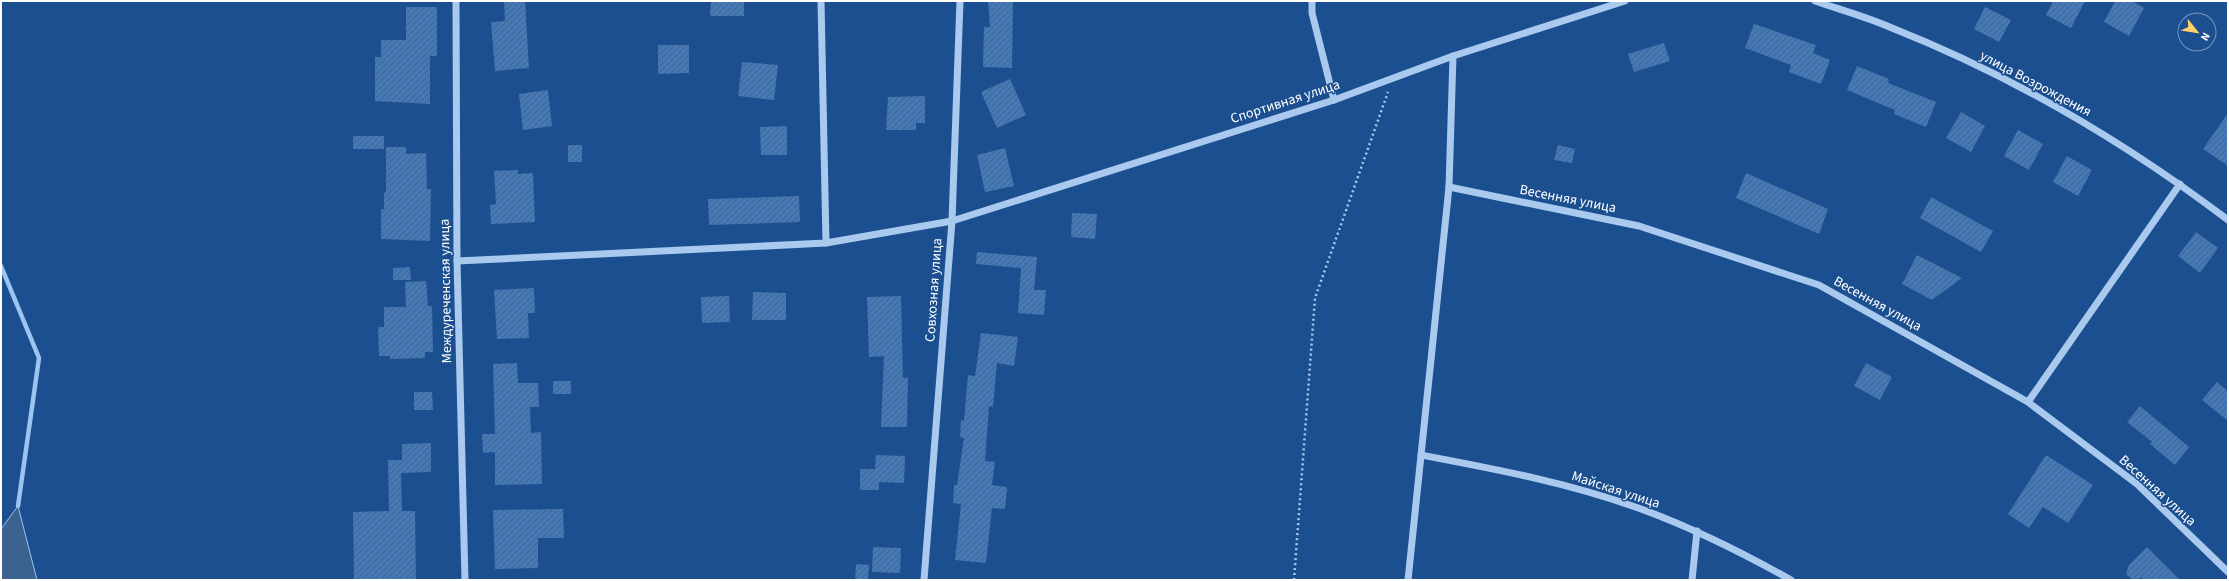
<svg xmlns="http://www.w3.org/2000/svg" width="2229" height="581" viewBox="0 0 2229 581" font-family="'Source Sans 3',sans-serif">
	<style>
		.water { fill: #3c6290; stroke: #9cc4f0 }
		.lines { fill: none; stroke-linecap: round; stroke-linejoin: round }
		.stream { stroke: #9cc4f0; stroke-width: 4.5 }
		.building { fill: url(#building-hatch) }
		.path { stroke: #a9c9ee; stroke-width: 2.5; stroke-dasharray: 2 3; stroke-linecap: butt }
		.minor { stroke: #a9c9ee; stroke-width: 7 }
		.labels { text-anchor: middle; stroke-width: 3; stroke-linejoin: round; paint-order: stroke }
		.street-label { font-size: 14px; fill: #fff; stroke: #1b4f8f }
	</style>
	<defs>
		<pattern id="building-hatch" width="6" height="6" patternUnits="userSpaceOnUse"><rect width="6" height="6" fill="#4478b7"/><path d="M-1 1l2-2M0 6l6-6M5 7l2-2" fill="none" stroke="#486282"/></pattern>
	</defs>
	<rect width="100%" height="100%" fill="#1b4f8f"/>
	<polygon class="water" points="18,506 37,580 1,580 1,529"/>
	<g class="lines">
		<polyline class="stream" points="1,266 39,358 18,506"/>
	</g>
	<g class="building">
		<polygon points="504,1 525,1 529,68 495,71 491,22 505,21"/>
		<polygon points="711,1 744,1 744,16 710,16"/>
		<polygon points="988,1 1013,1 1012,68 983,67 984,27 990,27"/>
		<polygon points="2053,1 2085,1 2071,28 2046,15"/>
		<polygon points="2115,1 2132,1 2144,8 2129,36 2104,22"/>
		<polygon points="406,7 437,7 437,56 430,56 430,104 375,101 375,57 381,57 381,40 406,40"/>
		<polygon points="1985,7 2011,20 1999,42 1974,29"/>
		<polygon points="1754,24 1816,45 1813,53 1830,60 1821,84 1789,72 1791,65 1745,48"/>
		<polygon points="1664,43 1670,61 1634,72 1628,54"/>
		<polygon points="658,45 689,45 689,73 658,74"/>
		<polygon points="742,62 778,65 774,100 738,96"/>
		<polygon points="1857,66 1889,79 1888,83 1936,102 1926,127 1894,114 1895,110 1847,90"/>
		<polygon points="1010,79 1026,115 997,128 981,92"/>
		<polygon points="548,90 552,126 523,130 519,94"/>
		<polygon points="925,96 925,123 916,123 916,130 886,130 888,97"/>
		<polygon points="1961,112 1985,126 1971,152 1946,138"/>
		<polygon points="2228,113 2228,166 2203,149"/>
		<polygon points="787,126 787,155 761,155 760,127"/>
		<polygon points="2018,130 2043,144 2029,170 2004,156"/>
		<rect x="353" y="136" width="31" height="13"/>
		<rect x="568" y="145" width="14" height="17"/>
		<polygon points="1558,145 1575,149 1572,163 1554,160"/>
		<polygon points="386,147 406,147 406,154 426,153 427,189 431,189 430,241 381,239 381,209 384,209 384,193 386,192"/>
		<polygon points="1005,148 1014,186 985,192 977,155"/>
		<polygon points="2067,156 2092,170 2078,196 2053,182"/>
		<polygon points="518,170 518,174 533,173 535,222 491,224 490,205 496,204 494,171"/>
		<polygon points="1746,173 1828,209 1819,234 1736,198"/>
		<polygon points="799,196 800,222 709,225 708,199"/>
		<polygon points="1931,197 1993,231 1981,252 1920,218"/>
		<polygon points="1072,213 1097,214 1095,239 1071,237"/>
		<polygon points="2196,232 2218,248 2200,273 2178,256"/>
		<polygon points="977,252 1037,257 1034,290 1046,290 1044,315 1018,313 1021,268 976,264"/>
		<polygon points="1917,255 1962,278 1932,300 1902,284"/>
		<polygon points="410,267 411,280 393,280 393,268"/>
		<polygon points="426,281 428,306 432,306 433,352 425,352 425,358 390,359 390,356 379,356 378,327 384,327 384,307 406,307 405,282"/>
		<polygon points="534,288 535,313 528,313 529,338 497,339 494,290"/>
		<polygon points="753,292 786,293 786,320 752,320"/>
		<polygon points="729,296 730,322 702,323 701,297"/>
		<polygon points="901,296 903,378 908,378 907,427 881,427 884,356 869,357 867,297"/>
		<polygon points="981,333 1018,337 1014,366 997,363 993,407 989,406 985,461 995,462 992,485 1007,487 1005,509 992,508 986,563 955,560 961,504 953,503 954,485 957,485 964,438 960,437 961,420 964,421 968,375 975,376"/>
		<polygon points="517,363 518,383 538,383 539,407 530,407 531,433 541,432 542,484 495,485 495,452 483,453 482,434 495,434 493,364"/>
		<polygon points="1866,363 1892,377 1880,400 1854,386"/>
		<rect x="553" y="381" width="18" height="13"/>
		<polygon points="2217,382 2228,391 2228,421 2202,400"/>
		<polygon points="414,392 432,392 433,410 414,410"/>
		<polygon points="2140,406 2189,447 2175,465 2150,444 2152,442 2127,422"/>
		<polygon points="431,443 431,472 401,473 402,511 415,511 416,580 354,580 353,512 389,511 388,460 402,460 402,444"/>
		<polygon points="876,455 905,456 904,483 879,482 879,490 860,490 860,469 875,469"/>
		<polygon points="2046,455 2093,485 2068,523 2043,507 2029,528 2008,514"/>
		<polygon points="563,509 564,538 538,538 538,568 495,569 493,510"/>
		<polygon points="873,547 901,548 900,573 872,572"/>
		<polygon points="2147,547 2180,580 2144,580 2142,578 2133,580 2126,574 2129,565"/>
		<polygon points="856,564 869,565 868,580 855,580"/>
	</g>
	<g class="lines">
		<polyline class="path" points="1294,580 1315,298 1388,92"/>
		<g class="minor">
			<polyline points="456,1 457,261 465,580"/>
			<polyline points="821,1 826,243"/>
			<polyline points="1312,1 1312,13 1334,100"/>
			<path d="M1815,1C1841,10 1867,17 1892,28C2013,76 2125,142 2228,220"/>
			<polyline points="1449,187 1639,226 1819,285 2028,402 2137,484 2228,572"/>
			<polyline points="457,261 826,243 952,221 1334,100 1453,56 1625,1"/>
			<polyline points="2028,402 2180,184"/>
			<path d="M1421,455C1495,469 1570,483 1641,509C1693,528 1743,553 1791,580"/>
			<polyline points="924,580 952,221 960,1"/>
			<polyline points="1408,580 1449,187 1453,56"/>
			<polyline points="1692,580 1697,531"/>
		</g>
	</g>
	<g class="labels">
		<g class="street-label">
			<text transform="translate(2036 83) rotate(28)" y="5">улица Возрождения</text>
			<text transform="translate(1285 101) rotate(-18)" y="5">Спортивная улица</text>
			<text transform="translate(1568 198) rotate(11)" y="5">Весенняя улица</text>
			<text transform="translate(933 290) rotate(-86)" y="5">Совхозная улица</text>
			<text transform="translate(445 291) rotate(-91)" y="5">Междуреченская улица</text>
			<text transform="translate(1878 303) rotate(29)" y="5">Весенняя улица</text>
			<text transform="translate(1616 489) rotate(18)" y="5">Майская улица</text>
			<text transform="translate(2158 490) rotate(42)" y="5">Весенняя улица</text>
		</g>
	</g>
	<rect width="2229" height="581" fill="none" stroke="#ffffff" stroke-width="4"/>
	<g transform="translate(2197 32) rotate(120)"><circle r="19" fill="#1b4f8f" stroke="#7695bc"/>
	<path d="M0-3L7 15L0 10L-7 15Z" fill="#ffd166"/>
	<text y="-6" font-size="11" font-weight="bold" text-anchor="middle" fill="#ffffff">N</text>
	</g>
</svg>
